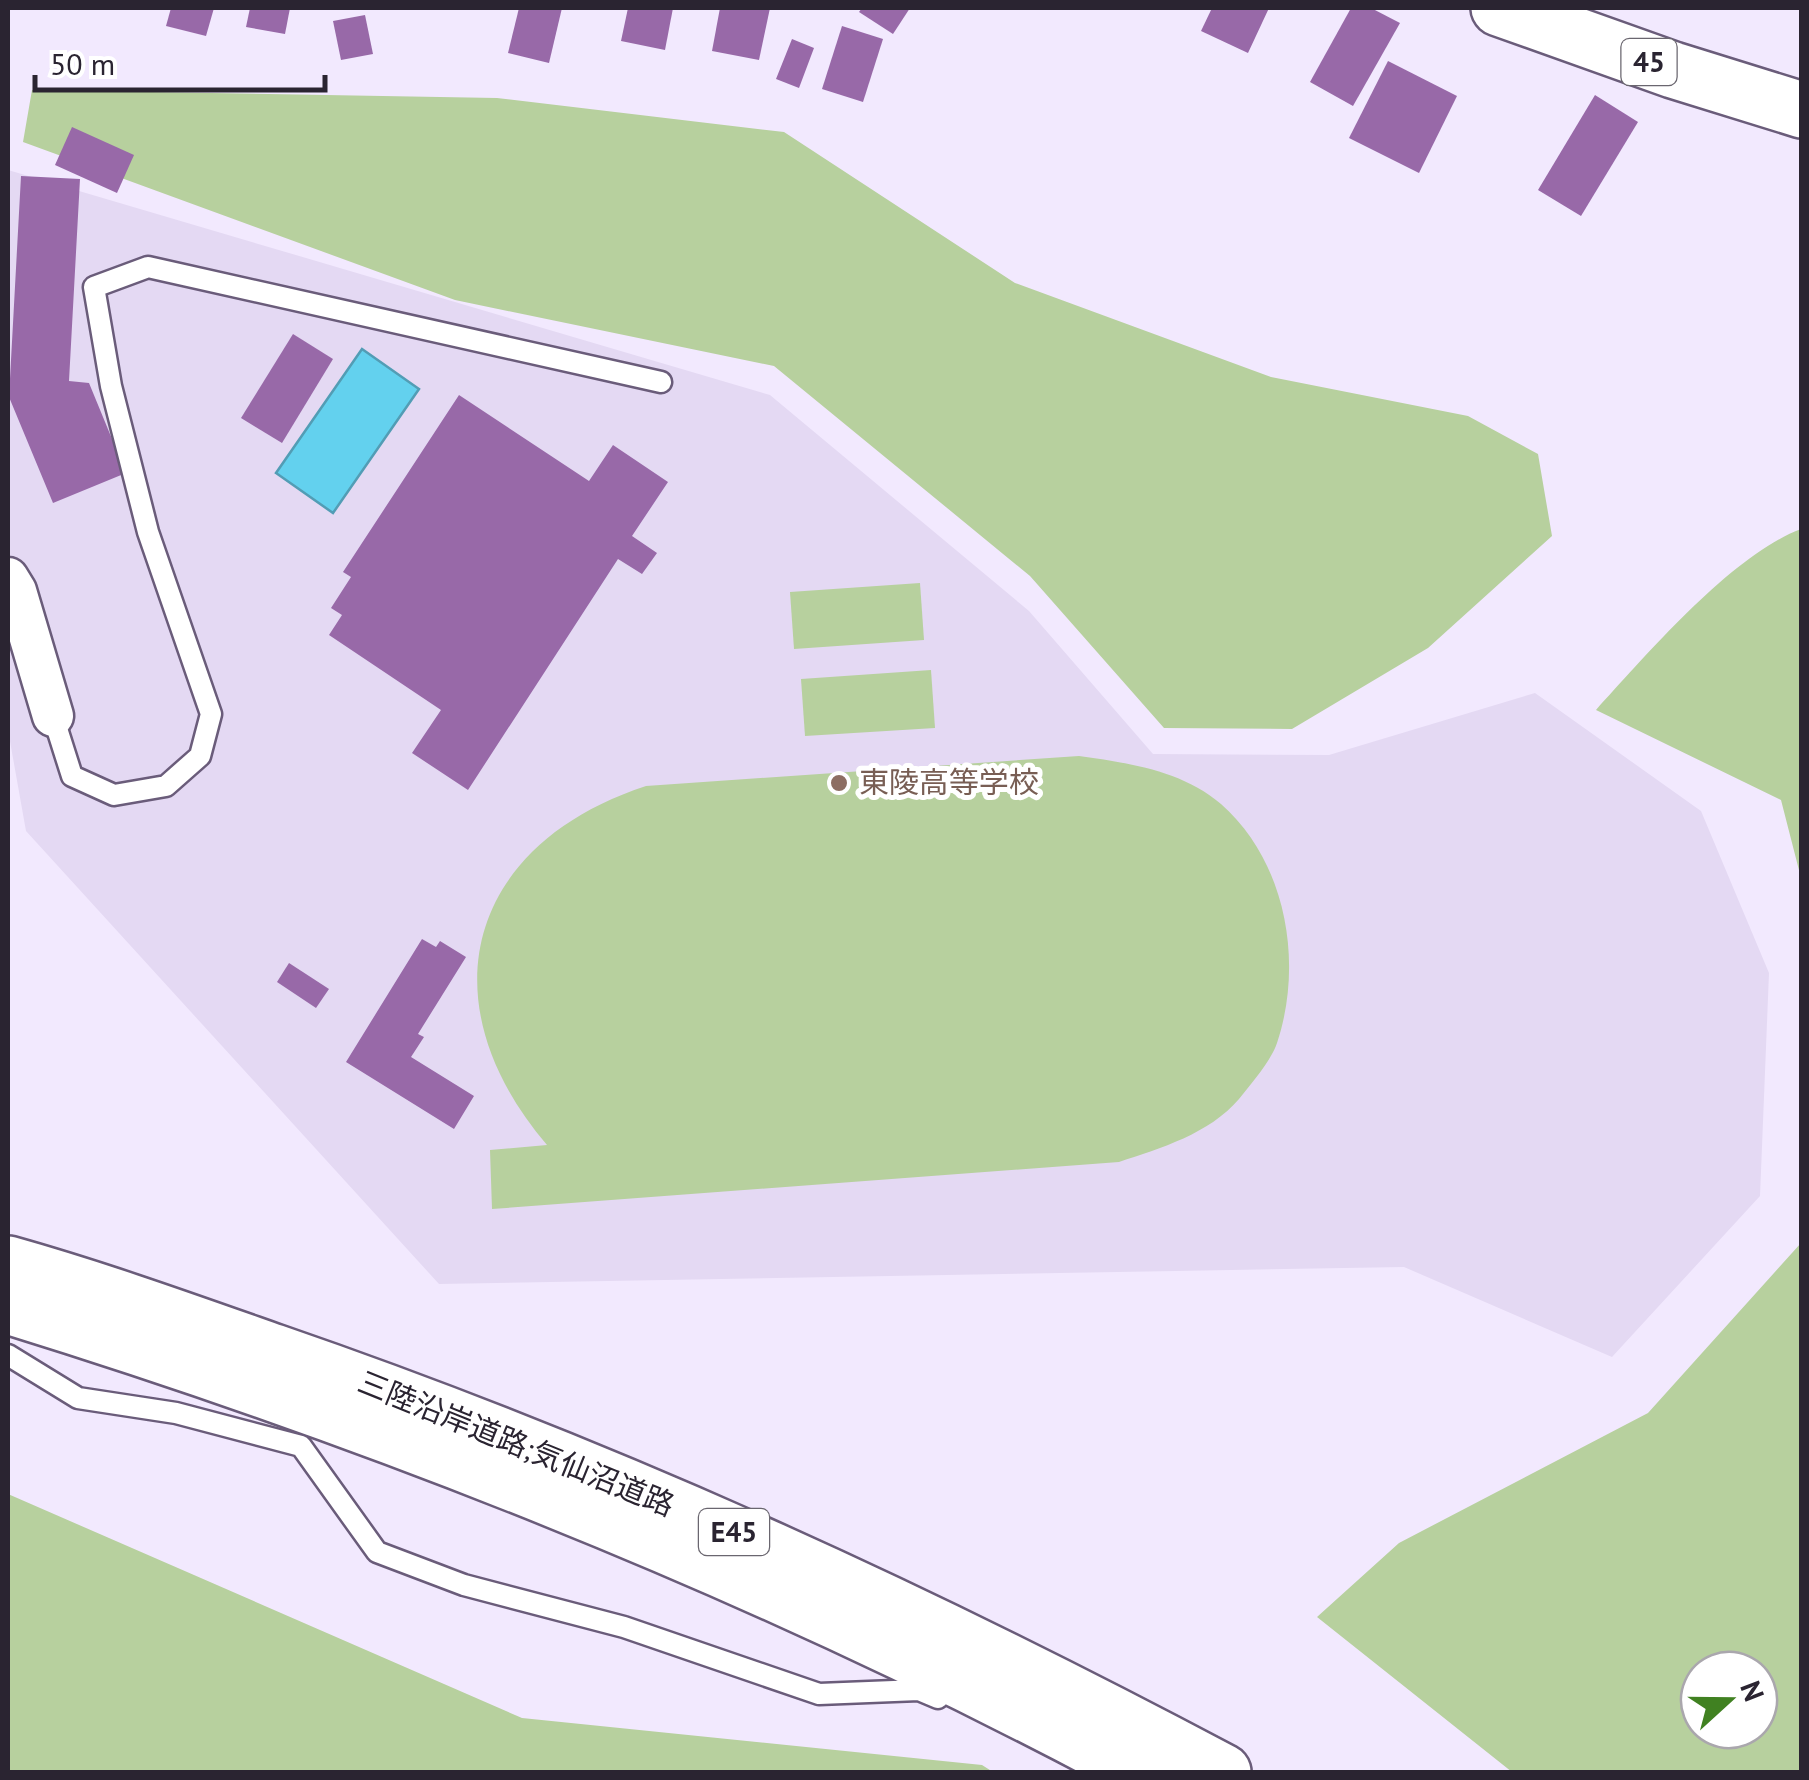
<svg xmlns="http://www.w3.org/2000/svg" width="1809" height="1780" viewBox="0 0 1809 1780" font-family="'PT Sans','Noto Sans JP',sans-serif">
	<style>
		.built { fill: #e4d9f3 }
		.green { fill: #b7d09e; fill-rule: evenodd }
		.water { fill: #63d1ee; stroke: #529db5; stroke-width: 2.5 }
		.building { fill: #9869a8 }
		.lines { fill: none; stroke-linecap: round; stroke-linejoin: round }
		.service-casing { stroke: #6a5c7a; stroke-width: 25 }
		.minor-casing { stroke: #6a5c7a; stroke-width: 45 }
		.trunk-casing { stroke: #6a5c7a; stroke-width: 60 }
		.motorway-casing { stroke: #6a5c7a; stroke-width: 60 }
		.service { stroke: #fff; stroke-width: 20 }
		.minor { stroke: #fff; stroke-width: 40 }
		.trunk { stroke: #fff; stroke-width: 55 }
		.motorway { stroke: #fff; stroke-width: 55 }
		.education-dot { fill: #8d6e63; stroke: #fff; stroke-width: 4 }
		.labels { text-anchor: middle; stroke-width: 10; stroke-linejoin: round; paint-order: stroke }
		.shield { fill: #fff; stroke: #6a666f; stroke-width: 2.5 }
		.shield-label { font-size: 28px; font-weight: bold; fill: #2a2431 }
		.education-label { font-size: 30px; fill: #785e54; stroke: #fff; text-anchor: start }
		.street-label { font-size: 30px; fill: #2a2431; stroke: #fff }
	</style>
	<rect width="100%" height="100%" fill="#f2e9fe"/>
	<polygon class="built" points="8,170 770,395 1029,611 1153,754 1329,755 1535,693 1701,811 1769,973 1760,1196 1612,1357 1404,1267 439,1284 26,831 8,730"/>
	<g class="green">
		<polygon points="32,90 497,98 784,132 1015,283 1271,377 1468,416 1538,454 1552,536 1428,648 1292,729 1164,728 1030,576 774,366 455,300 23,142"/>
		<path d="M1801,529H1802L1801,878L1781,800L1596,710C1647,654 1732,555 1801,529Z"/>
		<polygon points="920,583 924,640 794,649 790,592"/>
		<polygon points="931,670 935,728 805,736 801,679"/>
		<path d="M1079,756C1128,763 1181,770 1221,804C1286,861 1304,962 1277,1043C1271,1061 1251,1084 1239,1099C1209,1134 1161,1148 1119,1162L492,1209L490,1150L547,1145C425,1002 466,845 646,786Z"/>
		<path d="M1801,1243V1772H1512L1317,1617L1399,1543L1648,1413ZM1759,1670V1730H1699V1670Z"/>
		<polygon points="8,1494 522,1718 982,1765 993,1772 8,1772"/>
	</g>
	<polygon class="water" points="362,349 419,389 333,513 276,473"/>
	<g class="building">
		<polygon points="171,8 214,8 206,36 166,26"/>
		<polygon points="250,8 290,8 285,34 246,27"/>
		<polygon points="519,8 562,8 549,63 508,53"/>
		<polygon points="628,8 673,8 665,50 621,41"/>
		<polygon points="720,8 770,8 759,60 712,51"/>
		<polygon points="862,8 910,8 893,34 859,12"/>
		<polygon points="1212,8 1269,8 1248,53 1201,31"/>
		<polygon points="1351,8 1371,8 1400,23 1353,106 1310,82"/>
		<polygon points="365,15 373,54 341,60 333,21"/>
		<polygon points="842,26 883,39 863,102 822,89"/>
		<polygon points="792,39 814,48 799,88 776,79"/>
		<polygon points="1388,61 1457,96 1419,173 1349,138"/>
		<polygon points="1595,95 1638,122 1581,216 1538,190"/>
		<polygon points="72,127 134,155 117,193 55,165"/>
		<polygon points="21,176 80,179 69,381 89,383 126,473 53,503 9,397"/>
		<polygon points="293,334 333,359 282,443 241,418"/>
		<polygon points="459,395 589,481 613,445 668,482 632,536 657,553 642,574 618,559 468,790 412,753 441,710 329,635 342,615 331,608 351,577 343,572"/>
		<polygon points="422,939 436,947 440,941 466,957 418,1034 424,1037 411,1057 474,1096 454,1129 346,1062"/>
		<polygon points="289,963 329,989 316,1008 277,982"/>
	</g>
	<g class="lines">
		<g class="service-casing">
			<g id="service">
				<polyline points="53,716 72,776 114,795 166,786 200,756 211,714 148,532 111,386 94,287 148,267 661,382"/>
				<polyline points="8,1355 78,1398 176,1413 301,1446 377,1552 464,1585 624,1627 819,1694 919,1690 938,1698"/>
			</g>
		</g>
		<g class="minor-casing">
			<polyline id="minor" points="8,578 16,591 53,716"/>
		</g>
		<g class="trunk-casing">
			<polyline id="trunk" points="1499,8 1673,70 1802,110"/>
		</g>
		<g class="motorway-casing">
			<g id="motorway">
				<path d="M8,1264C97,1289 186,1321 274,1352C605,1466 914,1608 1223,1772"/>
				<path d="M8,1306C399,1427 776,1578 1138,1772"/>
			</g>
		</g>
		<use href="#service" class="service"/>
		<use href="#minor" class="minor"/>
		<use href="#trunk" class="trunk"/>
		<use href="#motorway" class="motorway"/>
	</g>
	<circle class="education-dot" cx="839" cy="783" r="10"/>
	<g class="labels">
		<g class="shield">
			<rect x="1621.5" y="39" width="55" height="46" rx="8"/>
			<rect x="699" y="1509" width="70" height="46" rx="8"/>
		</g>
		<g class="shield-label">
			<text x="1649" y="72">45</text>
			<text x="734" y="1542">E45</text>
		</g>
		<g class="education-label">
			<text x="859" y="793">東陵高等学校</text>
		</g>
		<g class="street-label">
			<text transform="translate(516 1444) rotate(22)" y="10">三陸沿岸道路;気仙沼道路</text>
		</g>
	</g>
	<rect width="1809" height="1780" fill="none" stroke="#2a2431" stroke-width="20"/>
	<g transform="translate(1729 1700) rotate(69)"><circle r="48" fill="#ffffff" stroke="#aaa7ad" stroke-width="2.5"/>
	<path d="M0-8L18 38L0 25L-18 38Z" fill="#408121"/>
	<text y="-15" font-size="28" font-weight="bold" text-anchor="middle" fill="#2a2431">N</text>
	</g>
	<path d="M35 75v15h290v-15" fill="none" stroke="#2a2431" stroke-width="5"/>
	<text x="50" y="75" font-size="30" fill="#2a2431" stroke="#ffffff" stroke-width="8" paint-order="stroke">50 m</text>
</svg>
